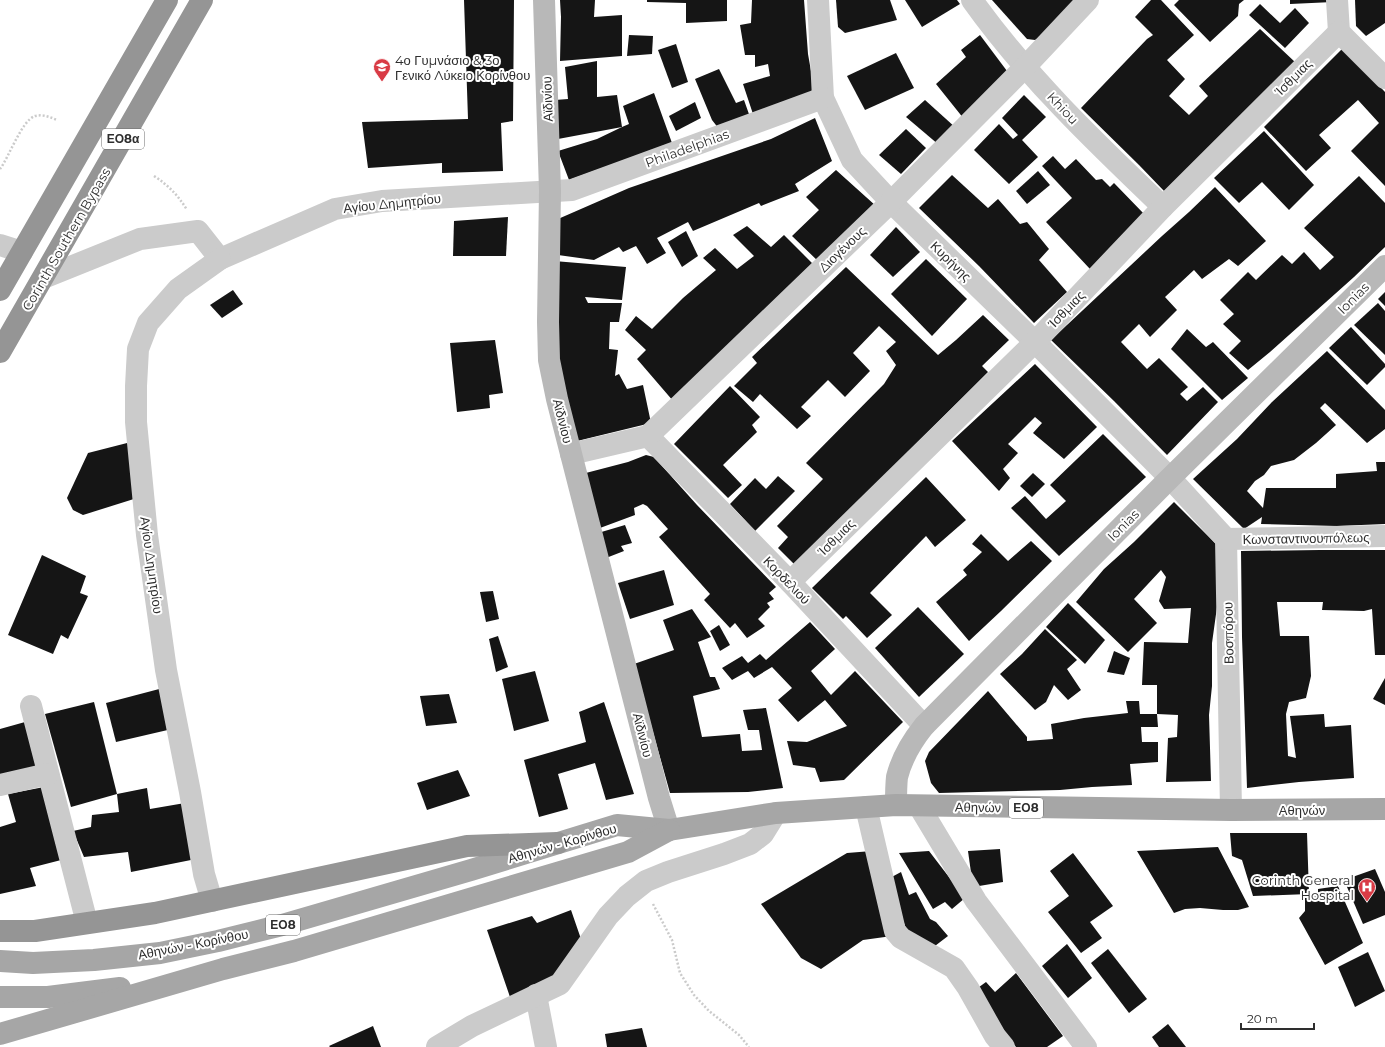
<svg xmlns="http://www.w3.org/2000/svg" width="1385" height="1047" viewBox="0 0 1385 1047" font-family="Montserrat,sans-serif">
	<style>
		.building { fill: #151515 }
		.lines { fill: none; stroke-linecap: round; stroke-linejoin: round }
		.path { stroke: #cbcbcb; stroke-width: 2.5; stroke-dasharray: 2 2; stroke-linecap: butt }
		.street { stroke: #cbcbcb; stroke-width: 22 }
		.secondary { stroke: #b8b8b8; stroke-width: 22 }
		.primary { stroke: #a6a6a6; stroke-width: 22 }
		.highway { stroke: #959595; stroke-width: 22 }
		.labels { text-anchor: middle; stroke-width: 4; stroke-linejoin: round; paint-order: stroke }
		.shield { fill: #fff; stroke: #6d6d6d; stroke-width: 1 }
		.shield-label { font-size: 12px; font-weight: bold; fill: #2e2e2e }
		.poi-label { font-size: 13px; fill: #2e2e2e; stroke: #fff; text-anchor: start }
		.street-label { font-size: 13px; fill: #2e2e2e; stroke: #fff }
	</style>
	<rect width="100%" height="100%" fill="#fff"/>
	<g class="building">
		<polygon points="464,0 514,0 513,121 501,123 503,171 442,173 442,163 368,168 362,122 468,119"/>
		<polygon points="560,0 595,0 594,17 622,15 622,56 560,61 561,17"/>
		<polygon points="647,0 727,0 727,21 686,23 686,3 647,2"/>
		<polygon points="752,0 804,0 808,54 815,94 754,117 743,84 770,76 768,64 755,67 755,55 745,55 740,25 751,23"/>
		<polygon points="836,0 890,0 897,20 845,33 838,27"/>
		<polygon points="905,0 957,0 960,4 922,27"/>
		<polygon points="992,0 1079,0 1053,29 1035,40 1027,39"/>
		<polygon points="1151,0 1161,0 1194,35 1167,60 1185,79 1169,96 1189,115 1208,96 1199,86 1260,29 1296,63 1165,192 1139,165 1081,108 1147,39 1153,35 1135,17"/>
		<polygon points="1179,0 1244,0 1239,4 1238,16 1210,42 1174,5"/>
		<polygon points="1290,0 1333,0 1333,2 1290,4"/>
		<polygon points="1355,0 1385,0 1385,23 1366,36 1356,26"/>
		<polygon points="1260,4 1280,23 1295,8 1309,23 1285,48 1249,15"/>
		<polygon points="629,35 653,36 652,54 627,56"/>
		<polygon points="980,35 1010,75 964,119 936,84 966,57 961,50"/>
		<polygon points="676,44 688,82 672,88 658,50"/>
		<polygon points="1343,48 1385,92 1385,186 1351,151 1379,123 1358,100 1319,135 1331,148 1306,171 1264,127"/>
		<polygon points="896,53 914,88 865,110 847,76"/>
		<polygon points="597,61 597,97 617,95 622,127 629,124 623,106 654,93 672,143 569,180 558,151 597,139 622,127 558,139 555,100 568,99 565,67"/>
		<polygon points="719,69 736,103 744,100 750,117 719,129 712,120 695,79"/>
		<polygon points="1024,95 1046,117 1022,140 1038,157 1009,184 974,150 999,124 1013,139 1018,135 1002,118"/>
		<polygon points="925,100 956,128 939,145 906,117"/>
		<polygon points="695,102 701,118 676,131 669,116"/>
		<polygon points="815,118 832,161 795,184 799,191 761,206 759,203 693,231 688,222 657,238 666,253 647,264 636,246 623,252 619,247 594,260 558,255 558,219 629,188 771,139"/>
		<polygon points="906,129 926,148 901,174 879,155"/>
		<polygon points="1264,131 1314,185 1289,210 1262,182 1239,203 1214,178"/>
		<polygon points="1053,156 1065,169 1076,159 1096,180 1102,179 1110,187 1114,183 1146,216 1090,269 1046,222 1072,198 1042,166"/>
		<polygon points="836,170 876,206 820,263 792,236 819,210 806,197"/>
		<polygon points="1038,171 1050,185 1027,204 1016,191"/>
		<polygon points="952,175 988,208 998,199 1020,224 1027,222 1049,249 1039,260 1067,292 1034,323 979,266 919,208"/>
		<polygon points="1359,176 1385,203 1385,247 1354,277 1270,352 1248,370 1229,353 1241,341 1223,324 1234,314 1220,300 1248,272 1256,280 1282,255 1292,264 1304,252 1320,270 1334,257 1304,228"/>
		<polygon points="1215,187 1266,241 1238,266 1229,259 1202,279 1194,270 1165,297 1177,310 1150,337 1139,324 1121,342 1147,369 1159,358 1188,387 1180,394 1187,401 1203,387 1218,402 1167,455 1114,401 1051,340 1162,236 1189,212"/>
		<polygon points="508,217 506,256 453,256 454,221"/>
		<polygon points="747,226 771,247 784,235 816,267 674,402 637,359 646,350 625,330 636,316 652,329 683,298 716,270 703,258 715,248 737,269 754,256 733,235"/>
		<polygon points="896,227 920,252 893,277 870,255"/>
		<polygon points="686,231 698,256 682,267 668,242"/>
		<polygon points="926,259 967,299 932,336 891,294"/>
		<polygon points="554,261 626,267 622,300 585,297 588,303 622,303 619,322 610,322 609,349 618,350 615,376 619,374 627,389 643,385 651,423 573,442 554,344"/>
		<polygon points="846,267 938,355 956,340 983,315 1009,340 982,366 988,372 795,565 778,548 788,537 777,526 823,479 806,463 884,384 896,365 886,351 896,342 879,326 853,353 870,371 845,397 828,380 801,407 811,416 797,429 760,394 753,402 734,386 757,363 752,357"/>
		<polygon points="233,290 243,304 222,318 210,305"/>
		<polygon points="1385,292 1385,306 1378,299"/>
		<polygon points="1378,303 1385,311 1385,355 1354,325"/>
		<polygon points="1351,327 1385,364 1385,367 1367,385 1329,348"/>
		<polygon points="1187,329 1206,347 1213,342 1248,378 1222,400 1171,349"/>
		<polygon points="495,340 503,393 489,395 490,408 457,412 450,343"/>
		<polygon points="1327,351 1385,410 1385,429 1367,443 1325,403 1320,408 1336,425 1316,443 1294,460 1271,466 1264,475 1255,481 1247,491 1263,508 1266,488 1336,488 1336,474 1377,471 1376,462 1385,462 1385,524 1337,526 1261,524 1262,517 1244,529 1193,479 1237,439 1272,402"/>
		<polygon points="1035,364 1097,427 1064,459 1033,433 1042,423 1035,417 1008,444 1018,453 1003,469 1010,478 999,491 952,441"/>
		<polygon points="730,386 760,417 752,425 757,432 723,465 742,485 728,498 674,444"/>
		<polygon points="1103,434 1146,477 1059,556 1011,508 1025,496 1046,519 1066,501 1050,485"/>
		<polygon points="131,442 137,498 83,515 73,510 67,498 88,453"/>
		<polygon points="646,455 654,457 697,505 776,587 769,593 774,599 767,603 770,607 758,619 765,626 747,638 735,623 730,628 704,600 710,594 659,537 668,529 647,506 643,504 634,508 635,515 600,528 582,474 628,462"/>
		<polygon points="1033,473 1045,484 1032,497 1020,486"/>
		<polygon points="778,476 795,491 755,531 730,504 755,478 766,489"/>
		<polygon points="926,477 966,520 935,547 926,536 870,593 892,615 867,638 846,616 843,619 812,588"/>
		<polygon points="1174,502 1218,546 1217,607 1212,643 1212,686 1209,715 1211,781 1166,782 1168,738 1177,737 1178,715 1157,714 1157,685 1142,685 1144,642 1188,643 1191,608 1164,609 1159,601 1166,577 1161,570 1134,599 1157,623 1128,652 1076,602 1104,569 1134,542"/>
		<polygon points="625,525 632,543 621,546 624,551 606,558 598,533"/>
		<polygon points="981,534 1008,561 1031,541 1052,561 1001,611 969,641 936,602 967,575 963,570 982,552 972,544"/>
		<polygon points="1320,550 1385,550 1385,655 1375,655 1372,609 1364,611 1322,610 1323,602 1277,602 1280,636 1309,636 1311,676 1306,698 1289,702 1286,714 1288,756 1296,758 1290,716 1324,714 1325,727 1351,725 1354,778 1299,782 1247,788 1242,637 1241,551"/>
		<polygon points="42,555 86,576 80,593 88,596 68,639 61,635 53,654 8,635"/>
		<polygon points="664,570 674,605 630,619 618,583"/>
		<polygon points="493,591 499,619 486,622 480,592"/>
		<polygon points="1068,603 1105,640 1085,664 1046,627"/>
		<polygon points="918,607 964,654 919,697 875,648"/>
		<polygon points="692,609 711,637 698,642 710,677 715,677 720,689 693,696 702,737 740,734 742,751 762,750 759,730 748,730 743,710 766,708 783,788 748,792 670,793 634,664 674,650 663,620"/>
		<polygon points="810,622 835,649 811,671 831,695 855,671 903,722 844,780 820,782 815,768 793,765 787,741 807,742 847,726 825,700 798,722 778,700 792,688 772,667 754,678 748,671 732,680 722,668 742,656 748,663 760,654 766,660"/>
		<polygon points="719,625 730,645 720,651 710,631"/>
		<polygon points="1045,629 1077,660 1067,669 1081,690 1068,700 1054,685 1046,702 1035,710 1000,674 1022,654"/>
		<polygon points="498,636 508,667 496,672 489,639"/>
		<polygon points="1114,651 1130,658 1124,675 1107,672"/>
		<polygon points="535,671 549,721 514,731 502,679"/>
		<polygon points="1385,678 1385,705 1373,699"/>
		<polygon points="163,688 172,729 116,742 106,703"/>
		<polygon points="988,691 1027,737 1027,741 1053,739 1051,724 1084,718 1128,713 1126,701 1139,701 1140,714 1157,714 1158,727 1141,727 1142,742 1158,742 1158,762 1130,764 1132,785 1092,787 1060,790 939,793 931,783 925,761 929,752"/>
		<polygon points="449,694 457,723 426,726 420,696"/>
		<polygon points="94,702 117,794 71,807 45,714"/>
		<polygon points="604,702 634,794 606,800 595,763 558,774 568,809 539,817 524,760 586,742 579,712"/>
		<polygon points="25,722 41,768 0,779 0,729"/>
		<polygon points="458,770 470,796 427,810 417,783"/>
		<polygon points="44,787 65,859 30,868 36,886 0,894 0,827 16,822 8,794"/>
		<polygon points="147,788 150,809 185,803 196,859 131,872 128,852 84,857 73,831 91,827 92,815 119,812 117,794"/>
		<polygon points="1230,833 1307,833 1309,894 1253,896 1242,860 1232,856"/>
		<polygon points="1218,847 1249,907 1238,910 1223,910 1200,908 1185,909 1174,913 1137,851"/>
		<polygon points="1000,849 1003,882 973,887 968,851"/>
		<polygon points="872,851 892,936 863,940 821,969 801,958 761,904 847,853"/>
		<polygon points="929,851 965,898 952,909 945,902 933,909 899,853"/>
		<polygon points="1073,853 1113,906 1090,922 1102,938 1081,953 1048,912 1069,896 1050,871"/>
		<polygon points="1375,869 1385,892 1385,915 1363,924 1344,880"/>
		<polygon points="901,872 909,895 916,892 930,919 936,922 948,936 931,949 908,934 888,879"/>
		<polygon points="1338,886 1363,943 1325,965 1299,918 1305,911 1305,898 1318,896 1318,889"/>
		<polygon points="571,910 581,939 555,977 511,1000 487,930 532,916 537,923"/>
		<polygon points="1067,944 1092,978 1068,998 1042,966"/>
		<polygon points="1108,949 1147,999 1129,1013 1091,963"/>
		<polygon points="1368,952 1385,991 1355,1007 1338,967"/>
		<polygon points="1016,973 1063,1036 1047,1047 1016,1047 975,990 986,982 995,992"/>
		<polygon points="1168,1024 1186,1047 1159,1047 1152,1037"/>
		<polygon points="373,1026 381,1047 330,1047 329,1046"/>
		<polygon points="642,1028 647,1047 607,1047 605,1034"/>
	</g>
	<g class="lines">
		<g class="path">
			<path d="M0,169C9,157 22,120 35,116C43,114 50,117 57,120"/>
			<path d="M154,176C168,185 178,195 187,210"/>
			<polyline points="653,904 672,940 680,973 694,995 709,1011 739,1035 749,1047"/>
		</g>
		<g class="street">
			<polyline points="818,0 823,98 852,160 891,202 1035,342 1170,478 1226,539 1231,810"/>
			<path d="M972,0C1027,77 1095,142 1163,207"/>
			<polyline points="1337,0 1339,32 1385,78"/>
			<polyline points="0,245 22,252"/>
			<polyline points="43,278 140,239 198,231 220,259 335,209 382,201 572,190 823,98"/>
			<polyline points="648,436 790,582 924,726"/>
			<polyline points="571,454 648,436 891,202 1025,67 1088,0"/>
			<polyline points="1226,539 1385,536"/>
			<polyline points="790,582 1035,342 1163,207 1339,32"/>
			<polyline points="31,706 87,923"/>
			<polyline points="0,785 48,774"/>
			<polyline points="919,806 976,901 1086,1047"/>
			<polyline points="866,807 895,931 901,938 954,968 968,988 995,1036 1004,1047"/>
			<polyline points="212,901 204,874 190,792 166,670 147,535 136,422 136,386 138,349 148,323 178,289 220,259"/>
			<polyline points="536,995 546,1047"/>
			<polyline points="437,1047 472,1026 560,984 608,916 627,896 646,881 668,872 724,854 750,844 763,834 776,813"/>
		</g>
		<g class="secondary">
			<polyline points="544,0 550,191 548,322 549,360 557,399 659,798 669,830"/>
			<path d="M896,805C896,796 896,786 897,777C902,757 912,741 924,726L1170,478L1385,266"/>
		</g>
		<g class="primary">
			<polyline points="0,961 33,963 94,960 160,953 218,941 282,925 471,870 617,825 669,830 776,813 896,805 1231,810 1385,809"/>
			<polyline points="0,997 48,997 120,988"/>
			<polyline points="0,1034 223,969 294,951 628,852 669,830"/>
		</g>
		<g class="highway">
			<polyline points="0,290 167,0"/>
			<polyline points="0,352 202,0"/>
			<polyline points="0,931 35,931 155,913 467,846 558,843"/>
		</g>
	</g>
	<defs>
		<g id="school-pin" transform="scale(0.9)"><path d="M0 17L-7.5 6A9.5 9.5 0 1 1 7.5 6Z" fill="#d93b45" stroke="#fff"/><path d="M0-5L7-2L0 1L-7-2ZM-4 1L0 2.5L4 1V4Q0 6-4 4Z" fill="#fff"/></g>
		<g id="hospital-pin" transform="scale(0.9)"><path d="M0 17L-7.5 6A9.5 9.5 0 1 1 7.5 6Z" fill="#d93b45" stroke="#fff"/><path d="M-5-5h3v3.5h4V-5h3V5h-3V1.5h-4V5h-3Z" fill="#fff"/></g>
	</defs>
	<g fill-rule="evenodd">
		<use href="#school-pin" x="382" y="67"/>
		<use href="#hospital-pin" x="1367" y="887"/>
	</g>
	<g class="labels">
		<g class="shield">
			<rect x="102" y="129" width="42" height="20" rx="3"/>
			<rect x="1009" y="798" width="34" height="20" rx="3"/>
			<rect x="266" y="915" width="34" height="20" rx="3"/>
		</g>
		<g class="shield-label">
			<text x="123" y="143">ΕΟ8α</text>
			<text x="1026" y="812">ΕΟ8</text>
			<text x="283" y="929">ΕΟ8</text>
		</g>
		<g class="poi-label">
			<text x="395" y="65">4ο Γυμνάσιο &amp; 3ο<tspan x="395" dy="15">Γενικό Λύκειο Κορίνθου</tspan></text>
			<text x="1354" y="885" text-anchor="end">Corinth General<tspan x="1354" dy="15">Hospital</tspan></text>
		</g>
		<g class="street-label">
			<text transform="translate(1293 77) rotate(-45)" y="5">Ίσθμιας</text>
			<text transform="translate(547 99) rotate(-92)" y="5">Αϊδινίου</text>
			<text transform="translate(1063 108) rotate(47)" y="5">Khiou</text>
			<text transform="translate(687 148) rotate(-20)" y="5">Philadelphias</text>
			<text transform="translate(392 203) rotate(-6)" y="5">Αγίου Δημητρίου</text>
			<text transform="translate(66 239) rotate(-60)" y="5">Corinth Southern Bypass</text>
			<text transform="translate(842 249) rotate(-44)" y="5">Διογένους</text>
			<text transform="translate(951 261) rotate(44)" y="5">Κυρήνης</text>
			<text transform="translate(1353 298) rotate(-45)" y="5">Ionias</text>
			<text transform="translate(1066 309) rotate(-46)" y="5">Ίσθμιας</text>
			<text transform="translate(563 421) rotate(76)" y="5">Αϊδινίου</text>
			<text transform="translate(1123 525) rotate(-45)" y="5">Ionias</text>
			<text transform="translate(836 537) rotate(-45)" y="5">Ίσθμιας</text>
			<text transform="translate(1306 538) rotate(-1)" y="5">Κωνσταντινουπόλεως</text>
			<text transform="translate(152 565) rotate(82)" y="5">Αγίου Δημητρίου</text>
			<text transform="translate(787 580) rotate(46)" y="5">Κορδελιού</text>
			<text transform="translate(1228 633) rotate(-91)" y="5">Βοσπόρου</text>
			<text transform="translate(643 735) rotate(76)" y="5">Αϊδινίου</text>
			<text transform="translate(978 807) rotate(1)" y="5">Αθηνών</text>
			<text x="1302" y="815">Αθηνών</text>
			<text transform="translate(562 843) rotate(-16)" y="5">Αθηνών - Κορίνθου</text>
			<text transform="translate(193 944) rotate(-11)" y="5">Αθηνών - Κορίνθου</text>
		</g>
	</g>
	<path d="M1241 1023v6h73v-6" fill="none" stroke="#2e2e2e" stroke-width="2"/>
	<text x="1247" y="1023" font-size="12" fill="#2e2e2e" stroke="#ffffff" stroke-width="3" paint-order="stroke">20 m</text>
</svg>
